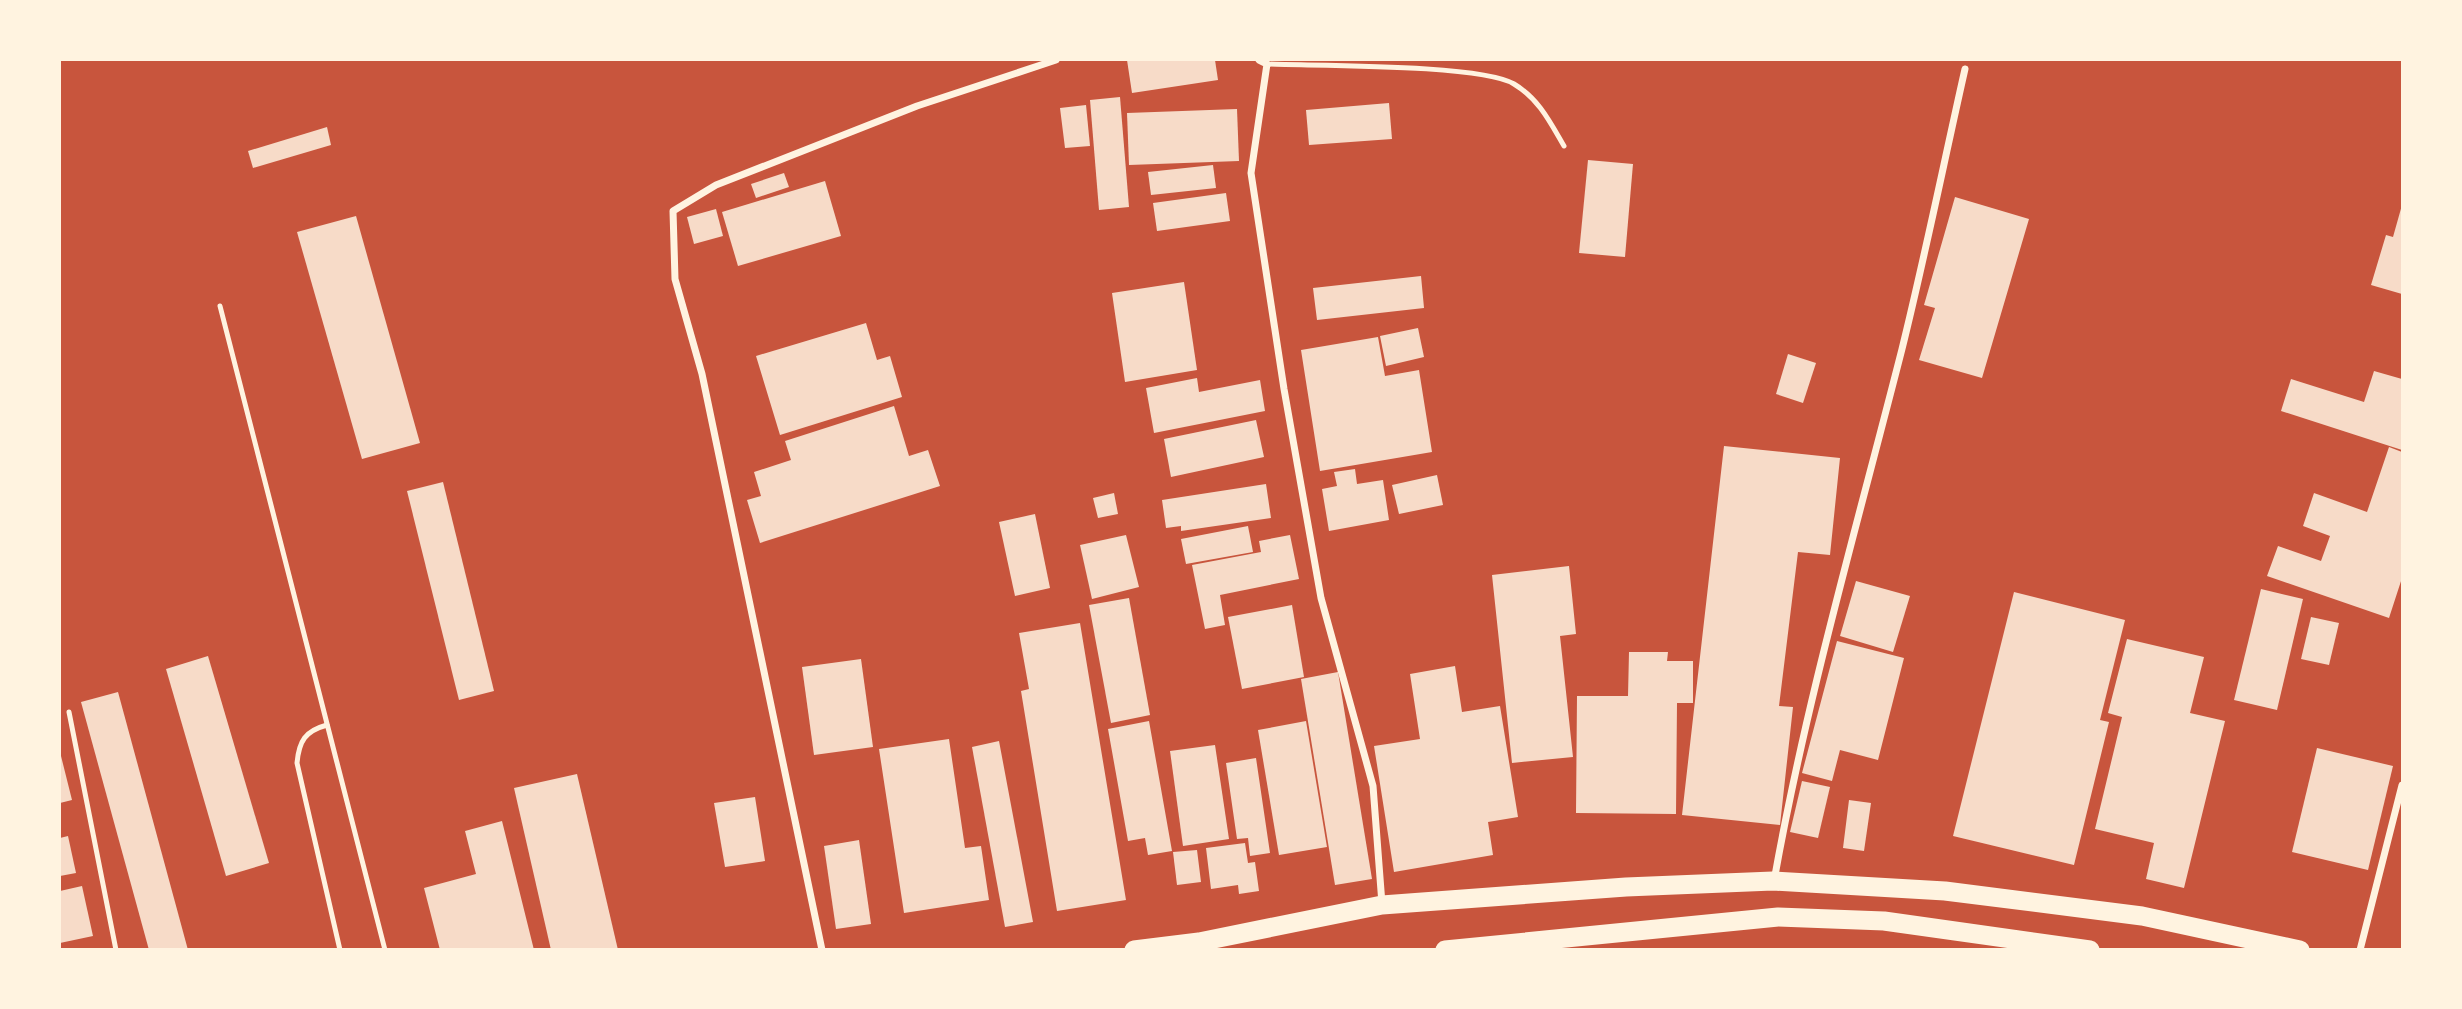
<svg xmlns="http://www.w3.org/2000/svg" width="2462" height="1009" viewBox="0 0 2462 1009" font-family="'Archivo Narrow',sans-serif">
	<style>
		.building { fill: #f7dbc8 }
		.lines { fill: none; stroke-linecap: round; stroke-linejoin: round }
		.service { stroke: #fff3e0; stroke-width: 5 }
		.minor { stroke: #fff3e0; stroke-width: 7 }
		.trunk { stroke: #fff3e0; stroke-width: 19 }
	</style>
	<rect width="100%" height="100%" fill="#c8553d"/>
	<g class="building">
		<polygon points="1127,60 1215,60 1218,80 1132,93"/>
		<polygon points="1120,97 1129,207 1099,210 1090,100"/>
		<polygon points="1389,103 1392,139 1309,145 1306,110"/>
		<polygon points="1086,105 1090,146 1065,148 1060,108"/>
		<polygon points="1237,109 1239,161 1129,165 1127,113"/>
		<polygon points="327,127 331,145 253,168 248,151"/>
		<polygon points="1588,160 1633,164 1625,257 1579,253"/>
		<polygon points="1213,165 1216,188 1151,195 1148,172"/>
		<polygon points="784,173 789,187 756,198 751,184"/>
		<polygon points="825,181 841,236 738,266 722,212"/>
		<polygon points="1226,193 1230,221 1157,231 1153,203"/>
		<polygon points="1955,197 2029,219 1982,378 1919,360 1935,308 1924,305"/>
		<polygon points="2402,205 2402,294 2371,285 2386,235 2393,237"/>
		<polygon points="716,209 723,236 694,244 687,217"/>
		<polygon points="356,216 420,443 362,459 297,232"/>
		<polygon points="1421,276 1424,308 1317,320 1313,288"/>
		<polygon points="1184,282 1197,370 1125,382 1112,293"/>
		<polygon points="866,323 877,360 890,356 902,397 780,435 756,356"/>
		<polygon points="1418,328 1424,357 1386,366 1380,336"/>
		<polygon points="1378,337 1385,376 1419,370 1432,452 1320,471 1301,350"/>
		<polygon points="1788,354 1816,363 1803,403 1776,394"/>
		<polygon points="2374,371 2402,379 2402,450 2281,411 2291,379 2364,402"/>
		<polygon points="1197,378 1199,392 1260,380 1265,411 1154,433 1146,388"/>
		<polygon points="894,406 909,456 928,450 940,486 760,543 747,500 761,496 754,472 791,460 785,441"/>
		<polygon points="1256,420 1264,457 1171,477 1164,439"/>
		<polygon points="1724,446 1840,458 1830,555 1798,552 1779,706 1793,707 1780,825 1682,815"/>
		<polygon points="2389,447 2402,452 2402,578 2389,618 2267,576 2278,546 2321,561 2330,536 2303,526 2314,493 2367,512"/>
		<polygon points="1355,469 1357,484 1383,480 1389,520 1329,531 1322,489 1337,486 1334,472"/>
		<polygon points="1437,475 1443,505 1399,514 1392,485"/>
		<polygon points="443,482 494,691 459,700 407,491"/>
		<polygon points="1266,484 1271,518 1181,531 1181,526 1166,528 1162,500"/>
		<polygon points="1114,493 1118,514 1098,518 1093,498"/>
		<polygon points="1035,514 1050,588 1015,596 999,522"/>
		<polygon points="1248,526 1253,552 1186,564 1181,539"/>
		<polygon points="1126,535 1139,587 1092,599 1080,545"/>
		<polygon points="1290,535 1299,579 1220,595 1225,625 1205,629 1192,565 1261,552 1259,541"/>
		<polygon points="1569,566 1576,634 1560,636 1573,757 1512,763 1492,575"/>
		<polygon points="1856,581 1910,596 1893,652 1840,636"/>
		<polygon points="2261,589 2303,599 2277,710 2234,700"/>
		<polygon points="2014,592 2125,620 2100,720 2109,722 2074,865 1953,836"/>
		<polygon points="1129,598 1150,715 1111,723 1089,605"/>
		<polygon points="1292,605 1304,677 1242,689 1228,617"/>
		<polygon points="2311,617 2339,623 2329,665 2301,659"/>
		<polygon points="1080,623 1126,900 1057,911 1021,691 1029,689 1019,633"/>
		<polygon points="2127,639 2204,657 2190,713 2225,721 2184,888 2146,879 2154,843 2095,829 2122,717 2108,713"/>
		<polygon points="1837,641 1904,658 1878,760 1840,750 1832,781 1802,773"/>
		<polygon points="1629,652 1668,652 1667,661 1693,661 1693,703 1677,703 1676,814 1576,813 1577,696 1628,696"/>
		<polygon points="208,656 269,863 226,876 166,669"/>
		<polygon points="861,659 873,747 814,755 802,667"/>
		<polygon points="1455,666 1462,712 1500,706 1518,817 1488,822 1493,855 1394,872 1374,746 1420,739 1410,674"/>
		<polygon points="1338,672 1372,879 1335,885 1301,679"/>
		<polygon points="118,692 188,950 149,950 81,702"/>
		<polygon points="1149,721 1172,851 1148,855 1145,838 1128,841 1108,729"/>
		<polygon points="1306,721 1327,847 1279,855 1258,730"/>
		<polygon points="949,739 965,848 981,846 989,900 904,913 879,749"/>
		<polygon points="999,741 1033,922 1005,927 972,747"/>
		<polygon points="1215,745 1229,839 1183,846 1170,751"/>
		<polygon points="2317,748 2393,766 2368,870 2292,852"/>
		<polygon points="60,752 72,800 60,803"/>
		<polygon points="1256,758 1270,853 1250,856 1248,838 1237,839 1226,763"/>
		<polygon points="577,774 618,950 551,950 514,788"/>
		<polygon points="1802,781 1830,787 1818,838 1790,832"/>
		<polygon points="755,797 765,861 725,867 714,803"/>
		<polygon points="1849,800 1871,803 1864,851 1843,848"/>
		<polygon points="502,821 534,950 440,950 424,888 476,874 465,831"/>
		<polygon points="68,836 76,873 60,876 60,838"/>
		<polygon points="859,840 871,924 836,929 824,846"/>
		<polygon points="1245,843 1248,863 1255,862 1259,891 1239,894 1238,885 1211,889 1206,848"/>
		<polygon points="1197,850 1201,882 1177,885 1173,852"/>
		<polygon points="82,886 93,936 60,943 60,891"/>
	</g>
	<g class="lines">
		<g class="service">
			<path d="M1267,64C1315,66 1481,64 1514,84C1539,99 1550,122 1564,146"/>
			<polyline points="220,306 385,950"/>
			<polyline points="69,712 116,950"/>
			<path d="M327,725C305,731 299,741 297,763L340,950"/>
		</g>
		<g class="minor">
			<polyline points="1259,60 1267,64 1251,173 1284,389 1321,598 1373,786 1382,904"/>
			<path d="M1774,881C1806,701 1857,526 1902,349C1925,256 1944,162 1965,69"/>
			<polyline points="822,950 702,374 675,279 673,211 716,185 917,106 1056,60"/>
			<polyline points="2360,950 2402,785"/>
		</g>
		<g class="trunk">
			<polyline points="1134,950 1199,942 1382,905 1626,887 1773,881 1945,891 2142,916 2300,950"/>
			<polyline points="1445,950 1778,917 1884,921 2090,950"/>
		</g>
	</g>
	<rect width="2462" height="1009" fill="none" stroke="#fff3e0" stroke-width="122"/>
</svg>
